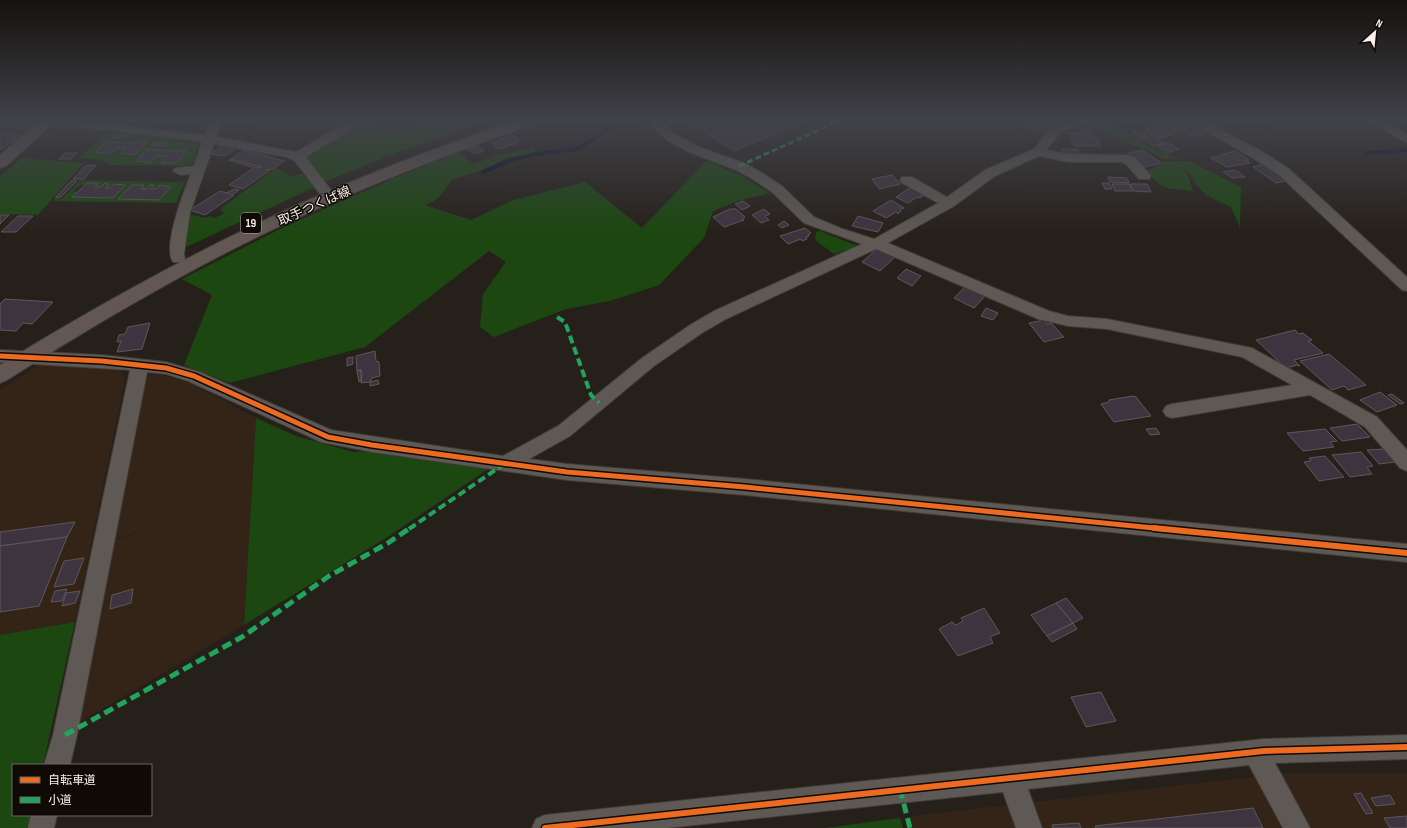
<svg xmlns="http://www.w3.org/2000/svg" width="1407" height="828" viewBox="0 0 1407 828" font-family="'Sofia Sans Condensed','Noto Sans JP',sans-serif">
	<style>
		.built { fill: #342417 }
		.green { fill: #1c4710; fill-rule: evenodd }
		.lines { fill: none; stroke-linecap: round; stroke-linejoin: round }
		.stream { stroke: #030d27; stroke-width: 4 }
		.building { fill: #3e343f; stroke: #5d5959 }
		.minor-casing { stroke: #403c37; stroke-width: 2 }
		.major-casing { stroke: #403c37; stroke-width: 2 }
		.minor { fill: #5e5954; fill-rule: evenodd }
		.major { fill: #625753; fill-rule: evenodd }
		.quiet-far2 { stroke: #20a55d; stroke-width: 3; stroke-dasharray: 6 3; stroke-linecap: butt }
		.quiet-far1 { stroke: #20a55d; stroke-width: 4; stroke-dasharray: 8 4; stroke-linecap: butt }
		.quiet { stroke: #20a55d; stroke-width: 5; stroke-dasharray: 10 5; stroke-linecap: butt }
		.cycleway-far1-casing { stroke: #0f0a06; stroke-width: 8 }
		.cycleway-casing { stroke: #0f0a06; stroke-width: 9 }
		.cycleway-far1 { stroke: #ed6a23; stroke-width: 5 }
		.cycleway { stroke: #ed6a23; stroke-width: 6 }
		.labels { text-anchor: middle; stroke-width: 3; stroke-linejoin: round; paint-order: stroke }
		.shield { fill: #0f0a06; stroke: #b3aca6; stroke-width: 1 }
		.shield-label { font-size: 12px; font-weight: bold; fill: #f9f1ea }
		.street-label { font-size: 13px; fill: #f9f1ea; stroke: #0f0a06 }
	</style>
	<rect width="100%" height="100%" fill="#26201a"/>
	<g class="built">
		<polygon points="0,122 34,123 0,152"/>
		<polygon points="39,365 119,369 125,379 75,622 0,635 0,390"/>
		<polygon points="159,374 192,384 256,418 244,625 70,728 114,541 195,511 113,540 142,380 149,375"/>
		<polygon points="1288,773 1407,773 1407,828 913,828 910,816"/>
	</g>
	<g class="green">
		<polygon points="420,119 493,119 380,159 325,182 304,156 363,121 401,133"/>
		<path d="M1021,119H1078C1065,122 1053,124 1045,136L1021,126Z"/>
		<polygon points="1098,120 1125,130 1150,147 1180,159 1163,159 1149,151 1104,134 1089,124"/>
		<path d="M110,131L194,143L198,144L193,164L182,166L111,165L101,160L79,158ZM108,141L147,143L135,154H121L127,148H116L109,154L97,152ZM148,149L187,151L176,163H162L167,156H156L150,163L137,161Z"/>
		<polygon points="534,148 535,152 526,156 507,158 483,170 451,180 442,194 434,201 425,205 471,220 513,200 585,182 642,228 706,161 740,175 770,193 741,200 713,211 704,238 659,285 610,301 566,309 494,337 480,327 483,294 506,262 489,251 365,347 230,383 184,365 212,295 182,279 282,228 394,178 459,152 473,164 496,155"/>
		<polygon points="21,158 84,163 38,215 0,214 0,177"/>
		<path d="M1165,161H1189L1241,187L1240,228L1231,207L1207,196L1195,183L1190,173L1172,165L1187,173L1193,191C1172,188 1160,192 1148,171Z"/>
		<polygon points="276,168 290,176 302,174 315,187 184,248 188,214 206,218 209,216 215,218 224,213 220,209"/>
		<path d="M80,180L178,182L185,181L176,203H173L53,201L55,199H62ZM98,183L95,187H101L105,183L108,184L106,188H110L114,184L125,185L112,198L72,197L78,192L73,191L81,185ZM132,185H144L141,189H146L150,185H154L151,189H156L160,185L167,187L144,200L119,199Z"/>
		<polygon points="820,231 858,246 834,254 815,240 816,232"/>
		<polygon points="256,418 296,436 353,452 379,451 491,467 386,538 244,625"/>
		<polygon points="75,622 43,765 13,765 13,815 31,815 27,828 0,828 0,635"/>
		<polygon points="900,818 903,828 825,828"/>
	</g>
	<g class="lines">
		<g class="stream">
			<polyline points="1367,153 1407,150"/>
			<polyline points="483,172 510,160 536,154 577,149 601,134 617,119"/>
		</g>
	</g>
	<g class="building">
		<polygon points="684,119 808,119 734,151"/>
		<polygon points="1183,120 1207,133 1193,137 1170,124"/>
		<polygon points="1162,123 1176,130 1158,137 1145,130"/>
		<polygon points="1080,129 1090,129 1093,134 1087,134 1089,137 1096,137 1101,146 1074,146 1067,133 1081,132"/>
		<polygon points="1139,130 1146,135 1138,137 1132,132"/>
		<polygon points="1176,130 1179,132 1161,138 1158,137"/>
		<polygon points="0,133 22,135 0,150"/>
		<polygon points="115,135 127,135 124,138 112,137"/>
		<polygon points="513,135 519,141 517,143 498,149 492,143"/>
		<polygon points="1152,135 1165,143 1153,146 1140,138"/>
		<polygon points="108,141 124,143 147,142 135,154 121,154 127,148 116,148 109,154 96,152"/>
		<polygon points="154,142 167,143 164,146 151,145"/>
		<polygon points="1168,143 1178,149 1167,153 1157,146"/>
		<polygon points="222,145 237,148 225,156 211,154"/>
		<polygon points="478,146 484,151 474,154 468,149"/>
		<polygon points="148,149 171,151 187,151 176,163 161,163 167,156 156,156 150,163 136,161"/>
		<polygon points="1061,149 1077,149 1080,154 1064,155"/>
		<polygon points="244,150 284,161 271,170 267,169 266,170 269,171 243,189 229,185 255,167 262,167 231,159"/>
		<polygon points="1143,150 1161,163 1144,167 1127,154"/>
		<polygon points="1235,151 1249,160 1245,161 1250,163 1227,167 1211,158"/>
		<polygon points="65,153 77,153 71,159 59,159"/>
		<polygon points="231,159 255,165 252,167 229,160"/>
		<polygon points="1265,164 1279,174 1287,181 1276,183 1253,167"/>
		<polygon points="96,165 84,179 73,179 85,166"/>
		<polygon points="1235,170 1245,177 1232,178 1223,172"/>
		<polygon points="892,175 900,184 879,189 872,179"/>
		<polygon points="1108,177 1127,178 1129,183 1110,182"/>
		<polygon points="71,181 77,181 61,197 55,198"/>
		<polygon points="87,183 99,183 95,187 101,187 105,183 109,184 106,188 110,188 114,184 125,185 113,198 72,197"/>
		<polygon points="1102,183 1109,183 1112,189 1105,189"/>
		<polygon points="1112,184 1129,184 1133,191 1115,191"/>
		<polygon points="1130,184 1147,184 1151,192 1134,191"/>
		<polygon points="132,185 144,185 141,189 146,189 150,185 154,185 151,189 156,189 160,185 171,187 159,200 118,199"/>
		<polygon points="911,187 923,193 921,195 923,196 920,198 917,197 908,203 896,197"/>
		<polygon points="234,189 239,190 232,195 226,193"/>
		<polygon points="220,191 234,195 205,215 190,210"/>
		<polygon points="891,200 904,208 900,210 901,211 898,214 896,212 886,218 873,211"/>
		<polygon points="743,201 750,206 742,210 735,204"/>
		<polygon points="730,209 736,209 745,217 742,219 744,220 724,227 713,217"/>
		<polygon points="764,209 770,214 765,216 769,220 761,223 752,215"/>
		<polygon points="0,215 9,215 0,224"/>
		<polygon points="18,216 33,216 16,232 1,232"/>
		<polygon points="858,216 883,223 878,232 852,226"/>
		<polygon points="784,221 789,225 782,228 778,225"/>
		<polygon points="805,228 811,233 808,235 809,236 806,237 807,239 802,241 801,239 788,244 780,236"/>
		<polygon points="877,249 895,257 880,271 862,262"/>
		<polygon points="906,269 921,276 912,286 897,278"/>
		<polygon points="966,286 986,295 974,308 954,298"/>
		<polygon points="5,299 53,302 32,324 23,323 16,331 0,330 0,304"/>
		<polygon points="986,308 998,313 993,320 981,316"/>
		<polygon points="1044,320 1047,324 1051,323 1064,337 1044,342 1029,323"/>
		<polygon points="150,323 142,349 117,352 121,341 117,342 119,335 125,334 128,327"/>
		<polygon points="1295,330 1299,334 1303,333 1312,340 1308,341 1323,353 1294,360 1300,366 1297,365 1286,368 1256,340"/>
		<polygon points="375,351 376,361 379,362 380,376 372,378 370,382 361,383 362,374 361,370 357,371 356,356"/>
		<polygon points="1329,354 1366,385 1348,390 1344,386 1332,390 1300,361"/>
		<polygon points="353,357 353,364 347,366 347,358"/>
		<polygon points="361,370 361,381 359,382 357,371"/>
		<polygon points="378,380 379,384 370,386 370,382"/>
		<polygon points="1380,392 1397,405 1377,412 1360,400"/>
		<polygon points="1392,394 1404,403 1400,404 1388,395"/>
		<polygon points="1133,396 1136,397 1151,416 1114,422 1101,404 1109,402 1109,400"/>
		<polygon points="1357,424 1370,437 1342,441 1330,428"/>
		<polygon points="1156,428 1160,434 1150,435 1146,429"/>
		<polygon points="1325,429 1337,441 1330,442 1334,447 1303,451 1287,433"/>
		<polygon points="1384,449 1395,462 1379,464 1367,450"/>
		<polygon points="1361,452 1373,466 1367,467 1372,474 1350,477 1332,455"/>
		<polygon points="1325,456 1344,477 1319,481 1304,462 1311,461 1309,458"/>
		<polygon points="75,522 67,537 0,546 0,532"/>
		<polygon points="67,537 39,606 0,612 0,546"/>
		<polygon points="84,558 74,584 54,587 64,561"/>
		<polygon points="67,589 62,601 51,602 55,591"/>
		<polygon points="133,589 131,603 110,609 112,595"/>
		<polygon points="80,591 75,603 62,606 66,593"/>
		<polygon points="1066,598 1083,618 1073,623 1056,603"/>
		<polygon points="1056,603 1073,623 1047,636 1031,615"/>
		<polygon points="984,608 1000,633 990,637 993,643 958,656 939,629 952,622 956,625 963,621 961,618"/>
		<polygon points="1073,623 1077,629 1052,642 1047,636"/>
		<polygon points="1101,692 1116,721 1086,727 1071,697"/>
		<polygon points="1361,793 1373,813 1366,814 1354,794"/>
		<polygon points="1390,795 1395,804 1376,806 1371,798"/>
		<polygon points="1253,808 1263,828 1096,828 1095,826"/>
		<polygon points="1407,816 1407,828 1390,828 1384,818"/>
		<polygon points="1079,823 1081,828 1053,828 1052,825"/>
	</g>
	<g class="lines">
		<g class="minor-casing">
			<g id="minor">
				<path d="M0,119L73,120L205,135L211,119H223L217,137L296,152L353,119H368L306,157L331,190L329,193H319L295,161L287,157L214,144L190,213L184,254L185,259L183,262H173C162,247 184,191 191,174L180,175L173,171L175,168L194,166L202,142L109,130L0,123Z"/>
				<polygon points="645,119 658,119 676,135 699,147 744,163 759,171 782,186 814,217 840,228 874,239 938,203 902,183 900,180 902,177 912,177 947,197 985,170 1034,149 1054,125 1075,119 1095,119 1093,122 1062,131 1046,150 1068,154 1128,155 1136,158 1151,176 1149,179 1139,179 1126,164 1121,162 1068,162 1039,156 995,176 954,206 888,243 1049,311 1068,316 1107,319 1252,348 1377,417 1407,450 1407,471 1400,468 1365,427 1310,395 1172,418 1166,416 1163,411 1166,406 1172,404 1292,385 1242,357 1107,329 1068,326 1038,319 876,249 726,319 702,333 654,366 570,436 529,459 567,464 745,479 1407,544 1407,562 745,495 567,480 372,452 321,442 188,381 166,374 147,372 77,735 70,765 44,765 53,735 130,370 0,362 0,350 102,355 166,362 200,372 331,430 503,456 558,426 642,358 690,325 714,311 862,244 804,223 772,192 749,177 734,169 691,153 668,141"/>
				<polygon points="1184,119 1200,119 1263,152 1288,168 1407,277 1407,291 1402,290 1278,174 1253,158"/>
				<polygon points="1364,119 1379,119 1407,134 1407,143"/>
				<polygon points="1407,735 1407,759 1275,763 1310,828 1283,828 1249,765 1028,789 1042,828 1016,828 1003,792 667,828 532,828 536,819 545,815 1264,739"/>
				<polygon points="31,815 57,815 54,828 28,828"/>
			</g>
		</g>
		<g class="major-casing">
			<g id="major">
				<polygon points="42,119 58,119 6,166 0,168 0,155"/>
				<path d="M520,119H542L540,122C461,149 383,179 306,214C202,261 104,319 7,380L0,383V365C95,307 193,252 295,206C368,173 443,145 520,119Z"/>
			</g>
		</g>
		<use href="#minor" class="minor"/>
		<use href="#major" class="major"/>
		<polyline class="quiet-far2" points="739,166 843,119"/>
		<g class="quiet-far1">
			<polyline points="557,317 565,322 591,395 599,403"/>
			<polyline points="409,529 504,464"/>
		</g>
		<g class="quiet">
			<polyline points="65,735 242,637 329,576 388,543 410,528"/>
			<polyline points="900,789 910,828"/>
		</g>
		<g class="cycleway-far1-casing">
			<polyline id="cycleway-far1" points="0,356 102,361 166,368 194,376 328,437 372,445 567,472 745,487 1164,529"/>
		</g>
		<g class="cycleway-casing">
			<g id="cycleway">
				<polyline points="1154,528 1407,553"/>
				<polyline points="545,828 1264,751 1407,747"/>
			</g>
		</g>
		<use href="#cycleway-far1" class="cycleway-far1"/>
		<use href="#cycleway" class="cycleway"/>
	</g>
	<linearGradient id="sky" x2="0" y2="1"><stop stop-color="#15120e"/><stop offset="0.51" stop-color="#414249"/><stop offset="1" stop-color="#414249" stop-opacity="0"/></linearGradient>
	<rect width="1407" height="235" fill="url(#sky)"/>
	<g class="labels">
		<rect class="shield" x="241" y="213" width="20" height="20" rx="3"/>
		<g class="shield-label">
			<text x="251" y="227">19</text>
		</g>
		<g class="street-label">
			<text transform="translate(314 205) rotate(-24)" y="5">取手つくば線</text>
		</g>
	</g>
	<rect x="12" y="764" width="140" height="52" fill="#0f0a06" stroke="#6d6661"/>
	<rect x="20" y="777" width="20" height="6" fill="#ed6a23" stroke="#6d6661"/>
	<text x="48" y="784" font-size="12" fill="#f9f1ea">自転車道</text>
	<rect x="20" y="797" width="20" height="6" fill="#20a55d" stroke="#6d6661"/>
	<text x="48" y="804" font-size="12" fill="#f9f1ea">小道</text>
	<g transform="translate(1375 32) rotate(27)" stroke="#0f0a06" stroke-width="3" paint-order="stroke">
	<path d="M0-3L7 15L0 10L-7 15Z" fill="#f9f1ea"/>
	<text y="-6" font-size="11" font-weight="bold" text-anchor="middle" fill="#f9f1ea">N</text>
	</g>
</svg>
